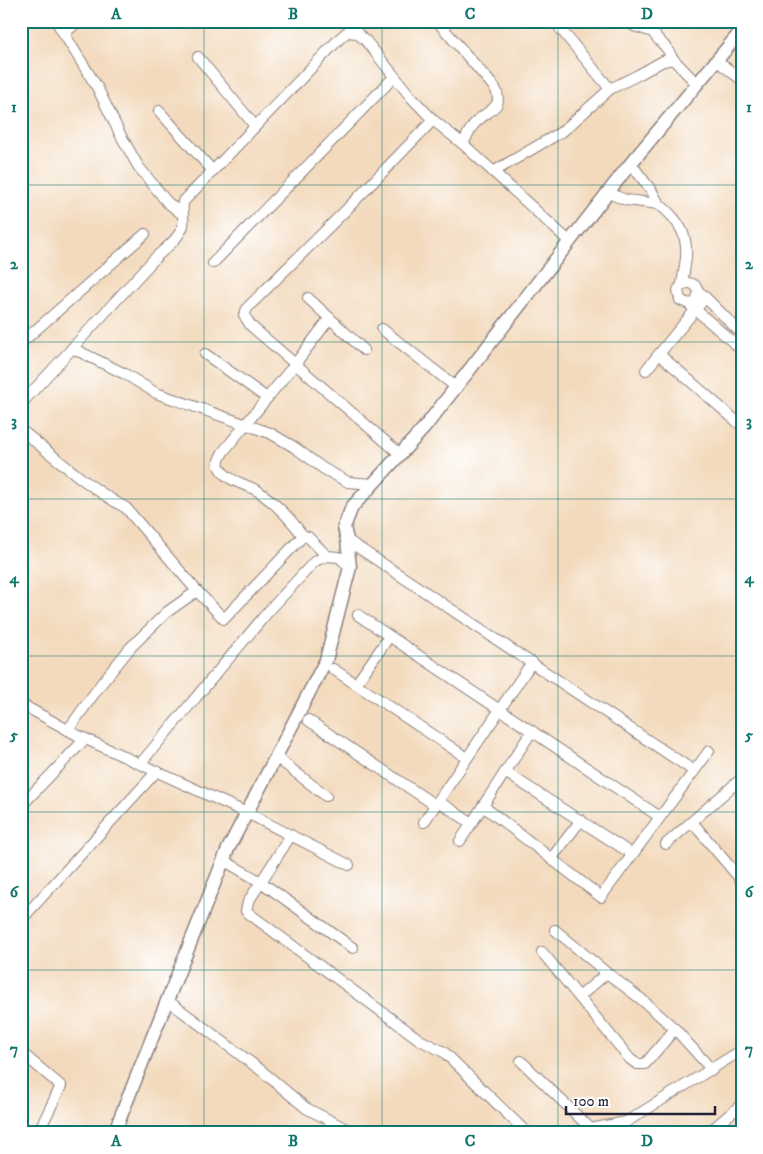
<svg xmlns="http://www.w3.org/2000/svg" width="763" height="1154" viewBox="0 0 763 1154" font-family="'IM FELL DW Pica',serif">
	<style>
		.lines { fill: none; stroke-linecap: round; stroke-linejoin: round }
		.minor-casing { stroke: #8a7e7c; stroke-width: 12 }
		.tertiary-casing { stroke: #8a7e7c; stroke-width: 15 }
		.minor { stroke: #fff; stroke-width: 10 }
		.tertiary { stroke: #fff; stroke-width: 12 }
		.grid { fill: none; stroke: #0f766e; stroke-width: 1; stroke-opacity: 0.55 }
		.neatline { fill: none; stroke: #0f766e; stroke-width: 2 }
		.grid-label { font-size: 16px; text-anchor: middle; font-weight: bold; fill: #0f766e }
	</style>
	<rect width="100%" height="100%" fill="#fff"/>
	<filter id="ink" filterUnits="userSpaceOnUse"><feTurbulence type="fractalNoise" baseFrequency=".02" numOctaves="2"/><feDisplacementMap in="SourceGraphic" scale="10" xChannelSelector="R" yChannelSelector="G"/><feConvolveMatrix kernelMatrix="1 2 1 2 8 2 1 2 1" color-interpolation-filters="sRGB"/></filter>
	<filter id="wash" filterUnits="userSpaceOnUse"><feTurbulence type="fractalNoise" baseFrequency=".0096" numOctaves="4" result="noise"/><feDisplacementMap in="SourceGraphic" scale="20" xChannelSelector="R" yChannelSelector="G"/><feGaussianBlur stdDeviation="1.12" result="paint"/><feColorMatrix in="noise" values="0 0 0 0 0 0 0 0 0 0 0 0 0 0 0 0 0 1.4 0 .05"/><feComposite in="paint" operator="in"/></filter>
	<g filter="url(#wash)">
		<rect width="100%" height="100%" fill="#f3dabd"/>
	</g>
	<g filter="url(#ink)">
		<g class="lines">
			<g class="minor-casing">
				<g id="minor">
					<polyline points="56,21 97,87 120,134 138,166 167,202 182,214"/>
					<polyline points="347,21 357,33"/>
					<path d="M437,21L495,88C505,108 488,110 476,122C470,128 467,136 463,144"/>
					<polyline points="554,21 610,89"/>
					<polyline points="630,21 634,26 653,32"/>
					<path d="M652,21C651,37 659,38 667,49C669,52 671,56 673,59"/>
					<polyline points="64,34 78,21"/>
					<polyline points="198,57 255,126"/>
					<polyline points="716,60 742,80"/>
					<polyline points="159,111 212,170"/>
					<polyline points="493,172 563,131 610,89 638,75 663,61 673,59 697,84"/>
					<polyline points="608,193 626,200 659,204 651,190 631,164"/>
					<path d="M659,204C680,221 690,237 685,265C684,272 683,278 682,284"/>
					<polyline points="213,263 394,77"/>
					<polyline points="702,294 742,334"/>
					<polyline points="308,298 364,350"/>
					<polyline points="705,298 659,354 742,426"/>
					<path d="M689,304L696,302L699,292C695,281 684,280 678,290L680,300L689,304L742,350"/>
					<polyline points="382,329 456,387"/>
					<polyline points="21,343 145,234"/>
					<polyline points="72,348 125,374 156,393 270,433 294,447 324,469 348,482 373,484"/>
					<polyline points="205,354 267,398"/>
					<polyline points="646,370 659,354"/>
					<path d="M21,404L157,256C166,248 179,238 183,226C184,222 182,208 183,202L339,39L347,32L357,33L366,41L411,97L433,120L463,144L570,242"/>
					<path d="M21,430C55,457 88,487 126,508L197,591L167,612L131,647L101,684L68,730"/>
					<polyline points="400,454 251,326 244,315 248,307 344,212 433,120"/>
					<path d="M303,536C291,519 275,503 258,491C246,484 225,481 219,466C217,461 221,456 223,452L295,364L330,318"/>
					<polyline points="347,540 694,771"/>
					<polyline points="197,591 224,619 303,536 308,537 327,556"/>
					<polyline points="358,615 660,817"/>
					<polyline points="333,669 467,758"/>
					<polyline points="356,684 389,637"/>
					<polyline points="21,704 77,735 247,813 349,865"/>
					<polyline points="308,720 435,805"/>
					<polyline points="276,757 326,796"/>
					<polyline points="140,764 267,613 315,561 327,556 339,557 350,567"/>
					<polyline points="505,772 632,854"/>
					<polyline points="438,801 471,823"/>
					<polyline points="21,806 85,739"/>
					<polyline points="483,806 601,897 709,751"/>
					<polyline points="424,822 532,662"/>
					<polyline points="692,822 742,881"/>
					<polyline points="291,835 261,882 353,948"/>
					<polyline points="460,841 532,731"/>
					<polyline points="666,844 742,778"/>
					<polyline points="551,859 581,820"/>
					<polyline points="223,860 261,882 248,902 246,911 251,915 420,1040 444,1052 527,1133"/>
					<polyline points="21,920 157,771"/>
					<polyline points="555,930 607,973 641,999 675,1029 712,1070"/>
					<polyline points="542,952 630,1059 637,1064 645,1064 675,1029"/>
					<polyline points="579,997 607,973"/>
					<polyline points="167,1000 262,1071 306,1108 354,1133"/>
					<polyline points="21,1052 61,1086 38,1133"/>
					<polyline points="521,1061 591,1129"/>
					<polyline points="570,1133 626,1122 742,1050"/>
					<polyline points="708,1133 742,1104"/>
				</g>
			</g>
			<g class="tertiary-casing">
				<polyline id="tertiary" points="114,1133 228,849 326,660 350,567 347,540 344,527 352,507 424,428 627,168 742,30"/>
			</g>
			<use href="#minor" class="minor"/>
			<use href="#tertiary" class="tertiary"/>
		</g>
	</g>
	<path class="grid" d="M204,21V1133M382,21V1133M558,21V1133M21,185H742M21,342H742M21,499H742M21,656H742M21,812H742M21,970H742"/>
	<rect width="763" height="1154" fill="none" stroke="#fff" stroke-width="55"/>
	<path d="M566 1106v8h149v-8" fill="none" stroke="#22223b" stroke-width="2.5"/>
	<text x="573" y="1106" font-size="15" fill="#22223b" stroke="#ffffff" stroke-width="4" paint-order="stroke">100 m</text>
	<rect x="28" y="28" width="708" height="1098" class="neatline"/>
	<g class="grid-label">
		<text x="116" y="19">A</text>
		<text x="293" y="19">B</text>
		<text x="470" y="19">C</text>
		<text x="647" y="19">D</text>
		<text x="14" y="112">1</text>
		<text x="749" y="112">1</text>
		<text x="14" y="269">2</text>
		<text x="749" y="269">2</text>
		<text x="14" y="426">3</text>
		<text x="749" y="426">3</text>
		<text x="14" y="583">4</text>
		<text x="749" y="583">4</text>
		<text x="14" y="740">5</text>
		<text x="749" y="740">5</text>
		<text x="14" y="897">6</text>
		<text x="749" y="897">6</text>
		<text x="14" y="1054">7</text>
		<text x="749" y="1054">7</text>
		<text x="116" y="1146">A</text>
		<text x="293" y="1146">B</text>
		<text x="470" y="1146">C</text>
		<text x="647" y="1146">D</text>
	</g>
</svg>
